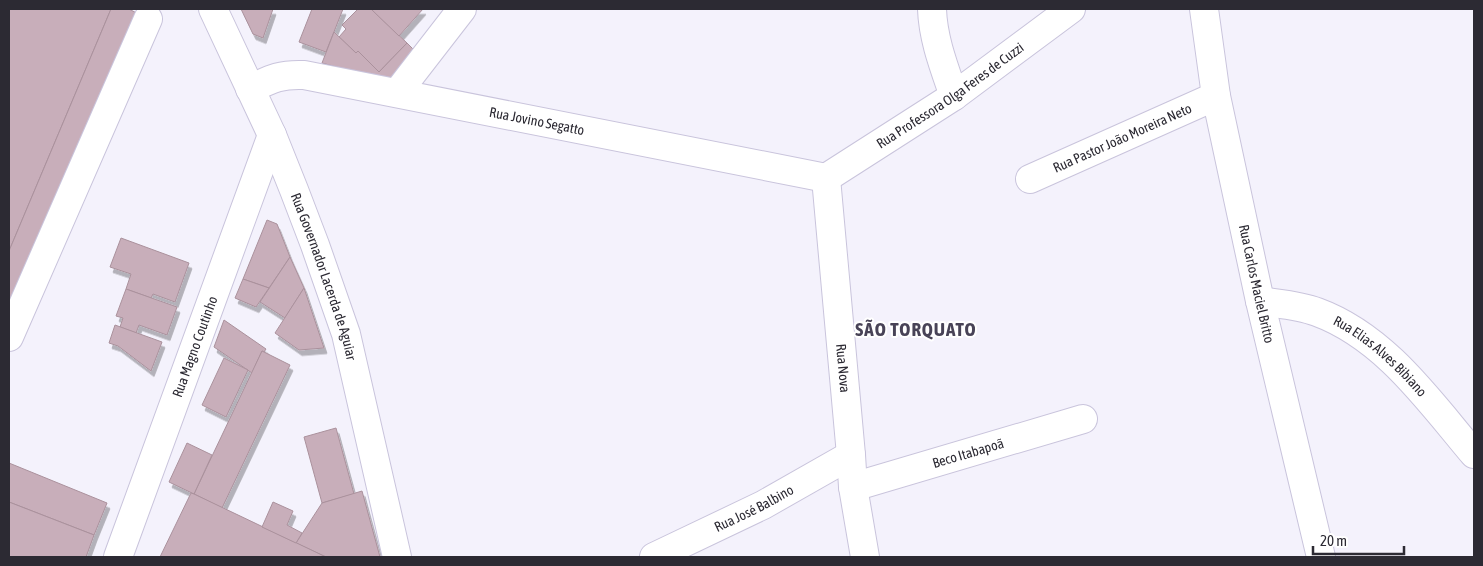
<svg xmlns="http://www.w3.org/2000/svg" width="1483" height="566" viewBox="0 0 1483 566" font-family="'Asap Condensed',sans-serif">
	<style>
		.building { fill: #c8aeba; stroke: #aa919c; filter: url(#shadow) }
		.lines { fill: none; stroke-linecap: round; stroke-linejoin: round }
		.minor-casing { stroke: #c9c4dc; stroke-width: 30 }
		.minor { stroke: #fff; stroke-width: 28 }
		.labels { text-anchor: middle; stroke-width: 4; stroke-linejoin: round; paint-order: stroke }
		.street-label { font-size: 14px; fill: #2c2a33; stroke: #fff }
		.district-label { font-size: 19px; font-weight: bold; letter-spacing: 1px; fill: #484357; stroke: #fff }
	</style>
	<defs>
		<filter id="shadow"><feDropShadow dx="3" dy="5.5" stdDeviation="0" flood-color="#0004"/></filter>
	</defs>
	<rect width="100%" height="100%" fill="#f4f2fc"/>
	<g class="building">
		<polygon points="9,9 111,9 9,251"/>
		<polygon points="111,9 129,9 144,17 9,317 9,251"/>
		<polygon points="241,9 273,9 263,38 253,34"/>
		<polygon points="312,9 343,9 326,52 299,42"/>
		<polygon points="358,9 371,9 407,43 379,72 358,51 356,53 339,37 346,29 342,25"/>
		<polygon points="371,9 423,9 399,36"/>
		<polygon points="334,32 356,53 358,51 379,72 407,43 419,55 398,84 322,63"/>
		<polygon points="267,220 277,224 290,257 269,288 243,279"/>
		<polygon points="121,238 189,263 175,302 153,294 151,298 126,289 131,274 110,267"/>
		<polygon points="290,257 304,288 285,318 260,302"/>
		<polygon points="243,279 269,288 256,307 235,298"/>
		<polygon points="304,288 324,348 299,350 275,333"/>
		<polygon points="126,289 177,307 167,335 139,325 136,333 120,327 123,318 116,316"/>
		<polygon points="224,320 266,349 264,352 262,351 252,373 214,347"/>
		<polygon points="115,325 162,342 151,371 118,346 109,343"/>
		<polygon points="262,351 290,365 222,508 194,494"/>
		<polygon points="224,358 248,370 226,417 202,405"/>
		<polygon points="336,428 354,494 322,503 304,437"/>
		<polygon points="187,443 212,455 194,494 169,482"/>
		<polygon points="9,463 107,503 94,535 9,502"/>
		<polygon points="362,491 380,557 326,557 296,543 322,503"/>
		<polygon points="191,493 194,494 326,557 160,557"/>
		<polygon points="9,502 94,535 86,557 9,557"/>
		<polygon points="273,502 293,511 287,525 302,533 296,543 262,527"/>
	</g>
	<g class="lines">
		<g class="minor-casing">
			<g id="minor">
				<path id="s1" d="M213,9L272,135L294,190L315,245L346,334L397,557"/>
				<path d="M932,9C933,39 944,67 954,96"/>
				<path id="s2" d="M1204,9L1216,96L1260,301L1321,557"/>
				<path id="s3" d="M250,89C271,79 280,74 304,75L826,178"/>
				<polyline points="397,93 462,9"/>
				<path id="s4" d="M826,178L851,455L853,487L865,557"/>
				<path id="s5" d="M826,178L954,96L1071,9"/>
				<path id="s6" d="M1030,179L1216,96"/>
				<path id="s7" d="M1260,301C1279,304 1299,305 1317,312C1385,337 1429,401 1474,454"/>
				<polyline points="9,337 148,19"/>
				<path id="s8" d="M853,487L1083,419"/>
				<path id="s9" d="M118,557L272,135"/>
				<path id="s10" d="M654,557L763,505L851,455"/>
			</g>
		</g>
		<use href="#minor" class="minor"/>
	</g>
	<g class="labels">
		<g class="street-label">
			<text dy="5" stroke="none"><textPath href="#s5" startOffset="149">Rua Professora Olga Feres de Cuzzi</textPath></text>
			<text dy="5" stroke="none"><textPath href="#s3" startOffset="294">Rua Jovino Segatto</textPath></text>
			<text dy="5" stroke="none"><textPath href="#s6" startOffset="101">Rua Pastor João Moreira Neto</textPath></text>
			<text dy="5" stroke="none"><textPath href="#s1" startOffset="290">Rua Governador Lacerda de Aguiar</textPath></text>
			<text dy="5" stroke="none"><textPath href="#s2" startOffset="280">Rua Carlos Maciel Britto</textPath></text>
			<text dy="5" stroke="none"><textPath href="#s9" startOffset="224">Rua Magno Coutinho</textPath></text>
			<text dy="5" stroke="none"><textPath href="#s7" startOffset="136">Rua Elias Alves Bibiano</textPath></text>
			<text dy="5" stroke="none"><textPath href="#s4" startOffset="191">Rua Nova</textPath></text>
			<text dy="5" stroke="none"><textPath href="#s8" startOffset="120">Beco Itabapoã</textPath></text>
			<text dy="5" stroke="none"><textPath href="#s10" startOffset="111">Rua José Balbino</textPath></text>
		</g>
		<g class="district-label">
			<text x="916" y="336">SÃO TORQUATO</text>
		</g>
	</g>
	<rect width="1483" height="566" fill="none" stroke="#2c2a33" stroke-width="20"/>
	<path d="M1313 546v8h91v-8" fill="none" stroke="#2c2a33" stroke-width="2.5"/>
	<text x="1320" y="546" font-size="15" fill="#2c2a33" stroke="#ffffff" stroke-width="4" paint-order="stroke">20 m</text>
</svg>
